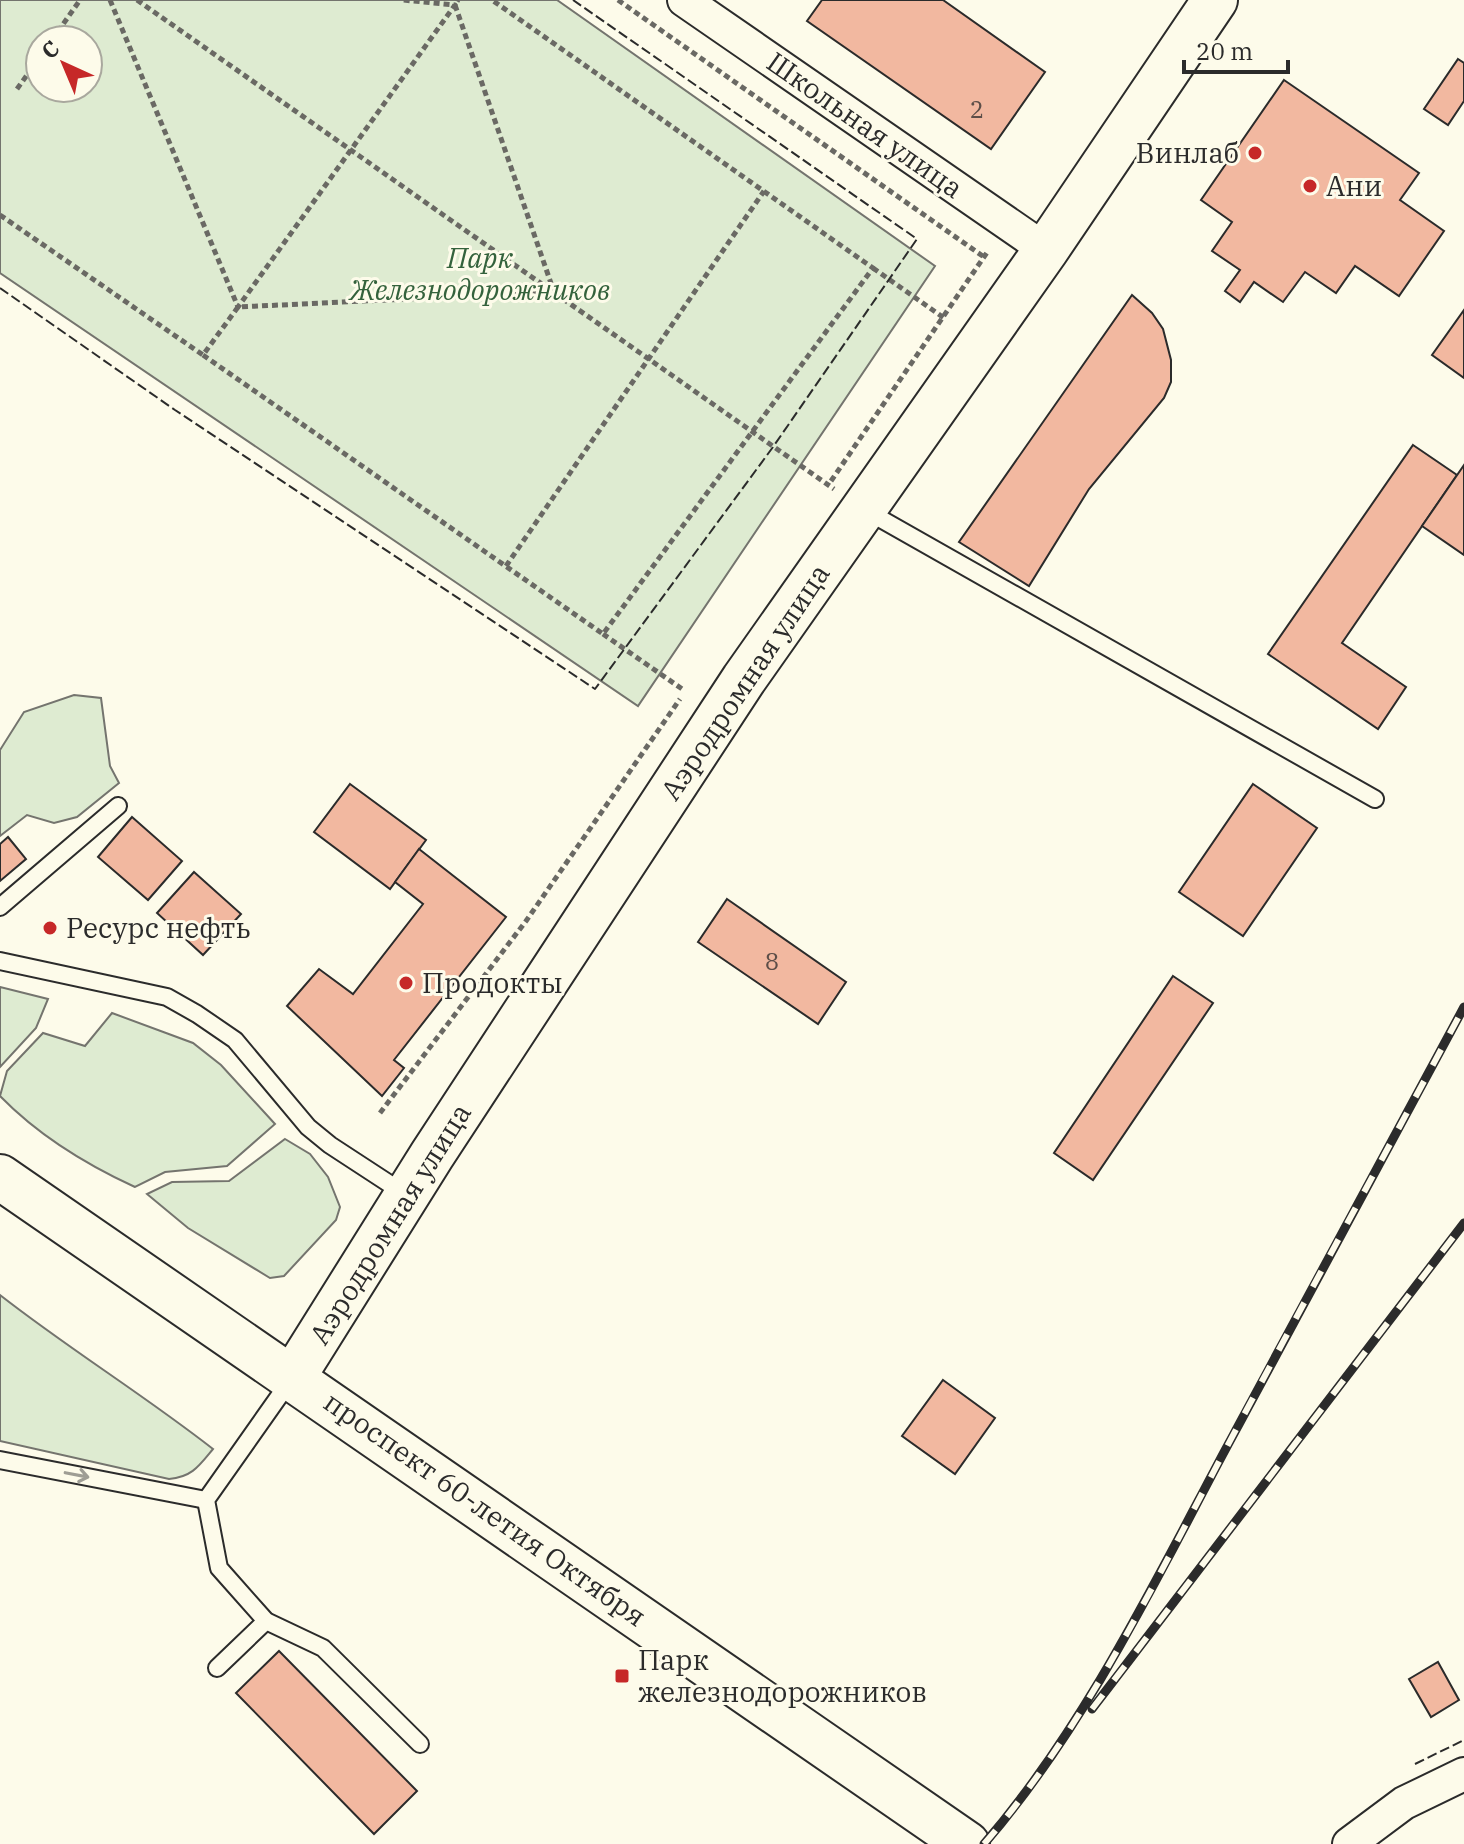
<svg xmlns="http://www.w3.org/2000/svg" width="1464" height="1844" viewBox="0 0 1464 1844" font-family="'IBM Plex Serif',serif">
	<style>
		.green { fill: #deebd1; stroke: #74746e; stroke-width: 2; fill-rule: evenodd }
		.building { fill: #f2b8a0; stroke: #2b2b2b; stroke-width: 2 }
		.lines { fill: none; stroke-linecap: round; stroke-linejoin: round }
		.lane-casing { stroke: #2b2b2b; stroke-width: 20 }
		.street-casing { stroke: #2b2b2b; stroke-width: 36 }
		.secondary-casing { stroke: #2b2b2b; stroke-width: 48 }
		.highway-casing { stroke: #2b2b2b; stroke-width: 48 }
		.path { stroke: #6a6964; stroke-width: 5; stroke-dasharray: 6 4; stroke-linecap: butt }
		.lane { stroke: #fdfbea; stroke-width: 16 }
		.street { stroke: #fdfbea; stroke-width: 32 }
		.secondary { stroke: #fdfbea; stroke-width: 44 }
		.highway { stroke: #fdfbea; stroke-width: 44 }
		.rail-casing { stroke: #2b2b2b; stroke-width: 9 }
		.rail { stroke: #fdfbea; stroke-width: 6; stroke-dasharray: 18; stroke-linecap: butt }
		.fence { stroke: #2b2b2b; stroke-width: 2; stroke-dasharray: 10 4; stroke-linecap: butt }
		.oneway { stroke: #9e9d94 }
		.poi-dot { fill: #c62828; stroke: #fdfbea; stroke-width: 3 }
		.labels { text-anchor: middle; stroke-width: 6; stroke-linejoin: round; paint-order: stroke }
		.number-label { font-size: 24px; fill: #5d4e48 }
		.street-label { font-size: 28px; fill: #2b2b2b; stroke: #fdfbea }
		.poi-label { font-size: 28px; fill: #2b2b2b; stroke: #fdfbea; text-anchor: start }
		.park-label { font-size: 28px; font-style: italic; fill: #34623c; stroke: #fdfbea }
	</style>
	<rect width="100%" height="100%" fill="#fdfbea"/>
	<g class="green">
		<path d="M0,0H557L935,266L638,706L0,273ZM40,40H88V88H40Z"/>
		<polygon points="74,695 101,698 110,766 119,783 77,817 54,823 27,815 0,836 0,750 24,712"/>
		<polygon points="0,987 48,999 36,1028 0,1067"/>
		<path d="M112,1013L193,1043L221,1065L275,1124L227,1166L165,1172L135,1187C87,1165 37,1134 0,1096L7,1071L43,1033L85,1046Z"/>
		<polygon points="285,1139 310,1154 328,1177 340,1207 336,1220 284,1276 270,1278 188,1228 147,1194 172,1182 229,1181"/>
		<path d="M0,1295C69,1349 144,1395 213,1449C199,1466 192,1477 169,1479L0,1441Z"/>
	</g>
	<g class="building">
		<polygon points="822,0 943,0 1045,72 991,149 807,21"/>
		<polygon points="1458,59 1464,63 1464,101 1448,125 1424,109"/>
		<polygon points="1284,80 1419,173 1400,200 1444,231 1399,296 1355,266 1336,293 1305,272 1283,302 1254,282 1240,302 1225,291 1240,270 1212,251 1232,222 1201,200"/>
		<polygon points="1132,295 1152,313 1163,329 1171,360 1171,382 1164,398 1089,489 1029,586 959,542"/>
		<polygon points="1464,310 1464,378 1432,355"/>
		<polygon points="1413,445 1457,475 1342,643 1406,687 1378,729 1268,654"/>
		<polygon points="1464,465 1464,555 1422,526"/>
		<polygon points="350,784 426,840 390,889 314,832"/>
		<polygon points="1253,784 1317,828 1243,936 1179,892"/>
		<polygon points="132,817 182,861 148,900 98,857"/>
		<polygon points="8,837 26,859 0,881 0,844"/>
		<polygon points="419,849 506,917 394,1060 404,1068 382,1096 287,1006 319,969 353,994 423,904 395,882"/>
		<polygon points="194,872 241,914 203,955 157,913"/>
		<polygon points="727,899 846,982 818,1024 698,942"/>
		<polygon points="1173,976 1213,1003 1093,1180 1054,1153"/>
		<polygon points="943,1380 995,1418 955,1474 902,1436"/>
		<polygon points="279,1651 417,1791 374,1834 236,1693"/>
		<polygon points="1438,1662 1459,1700 1431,1717 1409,1679"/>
	</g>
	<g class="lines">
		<g class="lane-casing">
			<g id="lane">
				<polyline points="865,510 1375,799"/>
				<polyline points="0,907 118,806"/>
				<polyline points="0,961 167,997 197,1014 235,1040 308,1127 330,1145 405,1194"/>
				<polyline points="292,1378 206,1500 219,1568 266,1621 323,1648 420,1744"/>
				<polyline points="0,1460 206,1500"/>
				<polyline points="217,1668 266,1621"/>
			</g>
		</g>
		<g class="street-casing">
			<g id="street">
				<polyline points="684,0 1046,250"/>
				<polyline points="1349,1844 1404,1803 1464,1774"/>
			</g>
		</g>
		<g class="secondary-casing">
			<polyline id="secondary" points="293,1377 432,1155 744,679 1046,250 1215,0"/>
		</g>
		<g class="highway-casing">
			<polyline id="highway" points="0,1177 967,1844"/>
		</g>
		<g class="path">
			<polyline points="110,0 238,307 455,5 403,0"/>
			<polyline points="137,0 834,489"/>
			<polyline points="618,0 984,257"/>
			<polyline points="52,40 80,0"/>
			<polyline points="17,89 40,57"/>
			<polyline points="0,215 203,355 238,307 554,292 455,5 458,0"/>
			<polyline points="873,268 944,318"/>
			<polyline points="203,355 603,634 873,268 492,0"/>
			<polyline points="831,481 988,251"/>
			<polyline points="506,566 764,191"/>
			<polyline points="603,634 685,691"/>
			<polyline points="380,1113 526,921 680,699"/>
		</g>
		<use href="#lane" class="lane"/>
		<use href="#street" class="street"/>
		<use href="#secondary" class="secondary"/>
		<use href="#highway" class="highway"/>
		<g class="rail-casing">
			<g id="rail">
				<polyline points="1092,1709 1464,1223"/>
				<path d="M984,1844C1082,1731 1153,1586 1223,1454C1303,1304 1384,1156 1464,1007"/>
			</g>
		</g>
		<use href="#rail" class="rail"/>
		<g class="fence">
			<polyline points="0,288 175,410 595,689 773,447 917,239 573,0"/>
			<polyline points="1415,1764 1464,1740"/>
		</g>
	</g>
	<defs><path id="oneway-shaft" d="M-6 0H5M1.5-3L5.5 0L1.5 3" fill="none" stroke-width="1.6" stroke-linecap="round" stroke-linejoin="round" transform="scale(2)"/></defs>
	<use class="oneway" href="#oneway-shaft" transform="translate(77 1475) rotate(11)"/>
	<g class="poi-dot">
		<circle cx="1255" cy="153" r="8"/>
		<circle cx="1310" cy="186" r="8"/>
		<circle cx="50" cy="928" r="8"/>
		<circle cx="406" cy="983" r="8"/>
		<rect x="614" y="1668" width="16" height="16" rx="4"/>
	</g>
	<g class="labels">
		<g class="number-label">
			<text x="977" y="118">2</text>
			<text x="772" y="970">8</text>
		</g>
		<g class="street-label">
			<text transform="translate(865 125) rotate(35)" y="10">Школьная улица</text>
			<text transform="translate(745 682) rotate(-56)" y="10">Аэродромная улица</text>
			<text transform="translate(390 1224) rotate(-58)" y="10">Аэродромная улица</text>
			<text transform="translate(485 1509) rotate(35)" y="10">проспект 60-летия Октября</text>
		</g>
		<g class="poi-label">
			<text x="1239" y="163" text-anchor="end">Винлаб</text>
			<text x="1326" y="196">Ани</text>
			<text x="66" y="938">Ресурс нефть</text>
			<text x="422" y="993">Продокты</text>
			<text x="638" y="1670">Парк<tspan x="638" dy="32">железнодорожников</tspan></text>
		</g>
		<g class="park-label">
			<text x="480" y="268">Парк<tspan x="480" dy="32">Железнодорожников</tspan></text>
		</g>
	</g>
	<g transform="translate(64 64) rotate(316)"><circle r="38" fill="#fdfbea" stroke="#a9a89e" stroke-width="2"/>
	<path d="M0-6L14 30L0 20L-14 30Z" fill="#c62828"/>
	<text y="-12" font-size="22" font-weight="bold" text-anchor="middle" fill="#2b2b2b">С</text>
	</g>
	<path d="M1184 60v12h104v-12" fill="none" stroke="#2b2b2b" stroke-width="4"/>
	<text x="1196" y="60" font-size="24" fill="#2b2b2b" stroke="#fdfbea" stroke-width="6" paint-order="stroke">20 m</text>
</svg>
